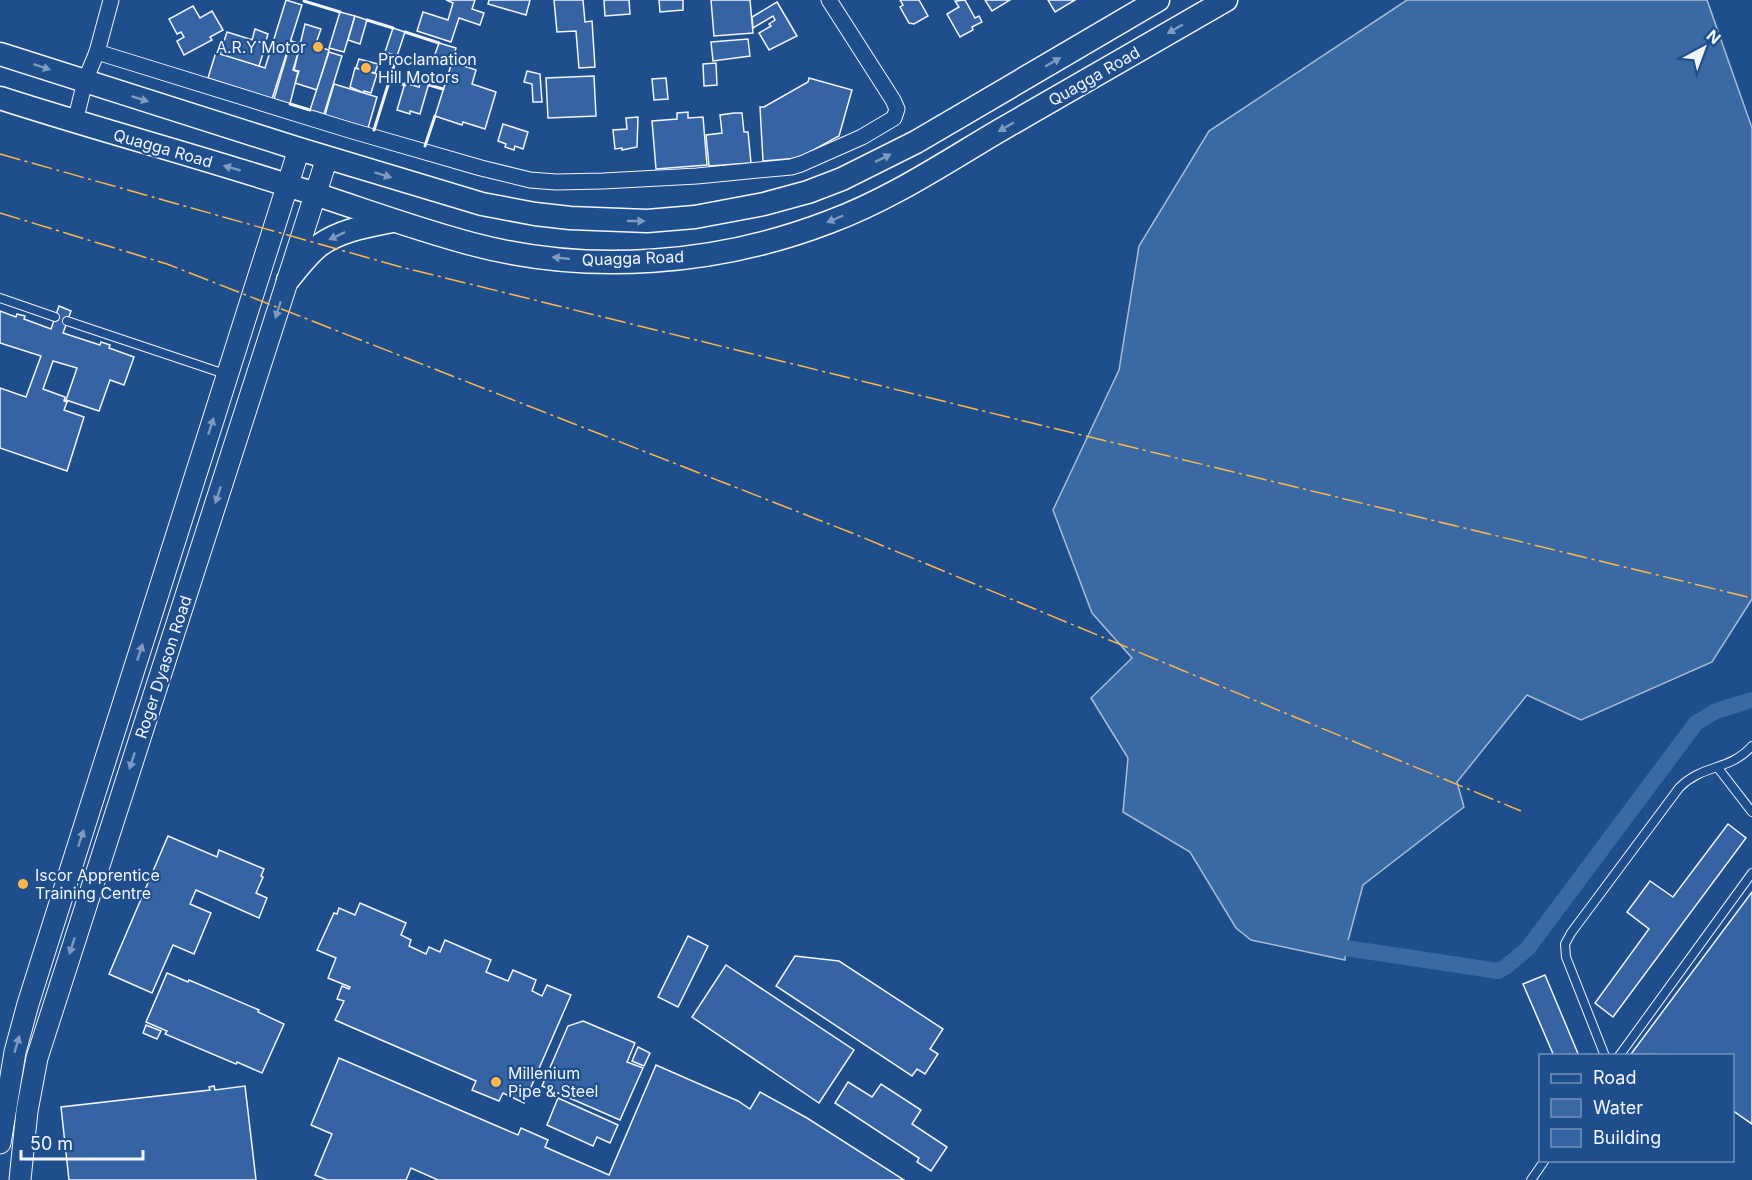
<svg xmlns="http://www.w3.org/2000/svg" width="1752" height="1180" viewBox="0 0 1752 1180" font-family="Inter,sans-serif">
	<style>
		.water { fill: #3b69a3; stroke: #a8bbd7; stroke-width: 1.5 }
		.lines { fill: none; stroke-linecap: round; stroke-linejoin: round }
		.canal { stroke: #3b69a3; stroke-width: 16 }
		.building { fill: #3563a3; stroke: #f2f6ff; stroke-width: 1.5 }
		.service-casing { stroke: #f2f6ff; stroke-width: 10 }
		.minor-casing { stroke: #f2f6ff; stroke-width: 17 }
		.secondary-casing { stroke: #f2f6ff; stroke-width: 23 }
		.primary-casing { stroke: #f2f6ff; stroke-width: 25 }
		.service { stroke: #1f4e8c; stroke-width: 8 }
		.minor { stroke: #1f4e8c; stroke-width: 15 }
		.secondary { stroke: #1f4e8c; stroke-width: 21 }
		.primary { stroke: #1f4e8c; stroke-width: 22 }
		.wall { stroke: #f2f6ff; stroke-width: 3 }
		.power { stroke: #ffb74d; stroke-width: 1.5; stroke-dasharray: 21 4.5 3 4.5; stroke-linecap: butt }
		.oneway { fill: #7e9ac0 }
		.poi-dot { fill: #ffb74d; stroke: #1f4e8c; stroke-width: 2 }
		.labels { text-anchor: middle; stroke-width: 4.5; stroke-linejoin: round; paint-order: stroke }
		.poi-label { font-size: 16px; fill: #f2f6ff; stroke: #1f4e8c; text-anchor: start }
		.street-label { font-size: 16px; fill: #f2f6ff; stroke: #1f4e8c }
	</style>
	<rect width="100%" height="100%" fill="#1f4e8c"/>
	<polygon class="water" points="1407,0 1707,0 1752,128 1752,599 1712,662 1581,720 1527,695 1457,782 1464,807 1363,885 1346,948 1345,960 1251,940 1236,928 1190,852 1123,812 1128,758 1091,698 1132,658 1092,613 1053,510 1119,370 1139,246 1209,131"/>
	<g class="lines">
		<polyline class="canal" points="1346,948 1498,971 1507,966 1528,948 1696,723 1716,711 1752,700"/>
	</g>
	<g class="building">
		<polygon points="286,0 302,5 272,99 208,78 216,52 265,68"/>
		<polygon points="446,0 475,0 472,9 484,13 480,25 459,18 451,42 417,31 423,12 448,20 453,3"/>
		<polygon points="489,0 530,0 526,15 488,4"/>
		<polygon points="554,0 583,0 585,22 592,21 595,67 579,68 576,31 557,32"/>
		<polygon points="604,0 629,0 630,14 605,16"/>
		<polygon points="659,0 683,0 683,10 660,12"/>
		<polygon points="711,0 750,0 753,33 714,36"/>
		<polygon points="900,0 919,0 928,16 914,24 909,23 900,7 903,5"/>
		<polygon points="965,0 975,18 979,16 982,22 972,27 973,30 960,37 947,14 959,7 955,1"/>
		<polygon points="985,0 1010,0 992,11"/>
		<polygon points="1048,0 1075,0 1055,12"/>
		<polygon points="777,2 797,36 769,50 759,33 771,26 769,24 775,20 773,16 753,28 752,17"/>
		<polygon points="193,6 200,18 212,11 223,30 210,37 212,40 184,55 177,41 184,37 181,32 177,34 169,19"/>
		<polygon points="340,12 355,16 344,52 329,48"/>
		<polygon points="355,16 367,20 360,44 348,40"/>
		<polygon points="305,24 321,29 315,46 329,50 317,90 295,83 299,71 294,70"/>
		<polygon points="393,28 405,32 397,56 385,52"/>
		<polygon points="255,29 268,34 265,44 252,40"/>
		<polygon points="227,32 266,44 259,66 220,54"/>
		<polygon points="748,39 750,56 713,61 711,42"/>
		<polygon points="291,41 298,43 298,45 300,46 293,70 298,72 290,104 274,99"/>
		<polygon points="439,43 456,48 452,63 434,57"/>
		<polygon points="329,52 342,56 324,114 310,110"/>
		<polygon points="359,59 378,64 375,73 356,68"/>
		<polygon points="452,62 476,70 472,84 496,92 485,129 463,122 462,125 435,116"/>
		<polygon points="716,63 717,85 704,86 703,64"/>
		<polygon points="355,68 377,74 371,93 364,91 364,93 350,87"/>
		<polygon points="527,71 540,74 542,102 533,102 532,84 524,82"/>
		<polygon points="594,76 596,116 548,118 546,78"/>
		<polygon points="666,78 668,99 654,100 652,79"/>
		<polygon points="809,78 852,90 839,136 799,158 763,161 760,107 764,107 808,82"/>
		<polygon points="421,80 429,83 420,114 410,111 410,114 397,110 405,83 419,87"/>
		<polygon points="334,84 377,97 368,128 325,115"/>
		<polygon points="688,112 688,118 703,117 707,165 656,169 652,121 677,119 677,113"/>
		<polygon points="734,113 742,113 744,132 748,132 751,163 709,166 706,135 722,133 720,115"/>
		<polygon points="638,117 637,147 622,150 622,148 615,149 613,130 627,129 626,118"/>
		<polygon points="503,124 528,132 523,149 515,146 514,150 505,147 506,144 498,141"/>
		<polygon points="59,306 71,311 63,333 100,345 101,342 110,345 109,348 134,357 124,385 110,380 99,411 66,400 77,368 53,361 43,389 65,397 64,401 67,402 64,410 84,417 67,471 0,448 0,388 26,397 41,356 0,343 0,311 16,317 17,314 25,316 24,319 51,329"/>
		<polygon points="1728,824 1746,838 1613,1017 1595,1003 1649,929 1627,912 1650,881 1673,897"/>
		<polygon points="168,836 217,857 219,850 264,869 261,876 263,877 256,893 267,898 259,918 196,890 190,904 211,913 194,954 173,945 152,993 109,974"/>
		<polygon points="1752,892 1752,1124 1732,1110 1732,1056 1631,1054"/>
		<polygon points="360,903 406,923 401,935 411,940 409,946 426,954 429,947 440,952 445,940 491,960 486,972 508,981 513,970 536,980 532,991 542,996 547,985 571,995 524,1103 503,1093 499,1101 472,1090 476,1081 335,1020 344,1001 337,999 342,986 349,989 350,987 328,978 336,958 317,950 334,913 337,914 339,908 355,915"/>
		<polygon points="688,936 708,946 678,1007 658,997"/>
		<polygon points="795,956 839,961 943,1029 930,1049 938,1054 925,1074 917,1069 912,1076 776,986"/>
		<polygon points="726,965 854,1050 819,1103 692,1017"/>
		<polygon points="167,973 188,982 189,980 259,1010 258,1012 284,1024 262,1073 237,1062 236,1064 165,1034 167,1031 146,1022"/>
		<polygon points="1545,975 1579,1056 1554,1056 1523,984"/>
		<polygon points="583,1021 635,1043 627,1062 643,1068 620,1120 542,1086 568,1026"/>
		<polygon points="146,1025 161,1031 157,1039 143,1033"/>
		<polygon points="638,1047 650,1053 644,1066 632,1061"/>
		<polygon points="339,1058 518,1135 521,1128 548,1140 545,1147 609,1175 656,1065 738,1101 750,1109 760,1092 807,1118 904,1180 438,1180 411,1168 406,1180 327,1180 315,1175 332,1134 311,1125"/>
		<polygon points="848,1082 872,1097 881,1084 921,1110 912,1124 947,1147 931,1171 917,1162 919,1158 835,1103"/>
		<polygon points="214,1086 215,1090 245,1086 256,1180 69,1180 61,1107 210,1090 209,1087"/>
		<polygon points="558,1098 618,1125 610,1143 597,1137 593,1146 547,1125"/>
	</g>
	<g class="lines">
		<g class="service-casing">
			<g id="service">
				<polyline points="0,298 55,317"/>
				<polyline points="67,321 225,374"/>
				<polyline points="1718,768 1752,812"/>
				<path d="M1605,1056L1566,957L1565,944L1571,933L1679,788C1702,764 1730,771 1752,746"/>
				<polyline points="1619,1056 1752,873"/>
				<polyline points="1531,1180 1545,1160"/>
			</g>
		</g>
		<g class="minor-casing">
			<g id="minor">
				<polyline points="97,52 349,130 481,168 530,180 556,182 603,181 697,176 791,167 801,164 862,137 894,118 897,109 893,100 829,0"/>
				<polyline points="75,122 85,81 97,52 111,0"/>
			</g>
		</g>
		<g class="secondary-casing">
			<g id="secondary">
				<polyline points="0,1143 15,1052 28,1004 299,149"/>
				<polyline points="20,1180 27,1111 37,1058 327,158"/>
			</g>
		</g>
		<g class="primary-casing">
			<g id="primary">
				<polyline points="0,54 299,149 482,204 535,214 570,218 647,221 695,217 764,204 808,192 842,179 916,142 1158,0"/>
				<path d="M0,98C96,129 194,155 290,186C351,205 411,228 472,244C588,275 717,265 829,222C889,200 943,164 997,132C1073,88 1150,44 1226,0"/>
				<path d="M288,280C298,268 308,254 320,245C341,230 368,226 392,221"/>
			</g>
		</g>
		<use href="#service" class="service"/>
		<use href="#minor" class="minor"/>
		<use href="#secondary" class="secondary"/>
		<use href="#primary" class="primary"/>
		<g class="wall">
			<polyline points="304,1 340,12"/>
			<polyline points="367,20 393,28"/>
			<polyline points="405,32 439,43"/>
			<polyline points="390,80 405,85"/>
			<polyline points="429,85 443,89"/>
			<polyline points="290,104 310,110"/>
			<polyline points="374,130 397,56"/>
			<polyline points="425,146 435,116"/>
		</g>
		<g class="power">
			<polyline points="0,154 401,267 987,412 1752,598"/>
			<polyline points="0,213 167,264 852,533 1521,811"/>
		</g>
	</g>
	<defs><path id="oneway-solid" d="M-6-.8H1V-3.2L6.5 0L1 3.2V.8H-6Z" transform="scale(1.5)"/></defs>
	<g class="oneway">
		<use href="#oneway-solid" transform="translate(1175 29) rotate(150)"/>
		<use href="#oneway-solid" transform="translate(1053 62) rotate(-30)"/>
		<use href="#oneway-solid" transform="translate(42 67) rotate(18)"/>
		<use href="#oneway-solid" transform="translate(140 99) rotate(18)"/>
		<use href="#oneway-solid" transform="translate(1006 127) rotate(150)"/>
		<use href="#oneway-solid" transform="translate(883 158) rotate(-26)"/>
		<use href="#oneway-solid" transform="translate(232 168) rotate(-164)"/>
		<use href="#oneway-solid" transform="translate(383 175) rotate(17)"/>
		<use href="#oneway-solid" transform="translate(835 219) rotate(157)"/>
		<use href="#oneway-solid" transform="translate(636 221)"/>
		<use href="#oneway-solid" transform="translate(337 236) rotate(155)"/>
		<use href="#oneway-solid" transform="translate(561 258) rotate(-174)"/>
		<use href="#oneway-solid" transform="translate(278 310) rotate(108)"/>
		<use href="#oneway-solid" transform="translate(211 426) rotate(-72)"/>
		<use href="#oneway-solid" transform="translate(218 495) rotate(108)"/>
		<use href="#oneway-solid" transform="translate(140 652) rotate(-72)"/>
		<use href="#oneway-solid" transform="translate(132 761) rotate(108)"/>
		<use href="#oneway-solid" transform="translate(81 838) rotate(-72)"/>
		<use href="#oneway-solid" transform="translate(72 946) rotate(108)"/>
		<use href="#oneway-solid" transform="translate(17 1044) rotate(-74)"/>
	</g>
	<g class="poi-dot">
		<circle cx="318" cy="47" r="6"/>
		<circle cx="366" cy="68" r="6"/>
		<circle cx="23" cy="884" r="6"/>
		<circle cx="496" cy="1082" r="6"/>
	</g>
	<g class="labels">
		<g class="poi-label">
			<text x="306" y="53" text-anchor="end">A.R.Y Motor</text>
			<text x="378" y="65">Proclamation<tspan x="378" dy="18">Hill Motors</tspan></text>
			<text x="35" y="881">Iscor Apprentice<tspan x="35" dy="18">Training Centre</tspan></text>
			<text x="508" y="1079">Millenium<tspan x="508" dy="18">Pipe &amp; Steel</tspan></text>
		</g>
		<g class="street-label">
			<text transform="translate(1094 76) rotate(-30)" y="6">Quagga Road</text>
			<text transform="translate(163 148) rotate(16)" y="6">Quagga Road</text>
			<text transform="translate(633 258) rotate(-2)" y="6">Quagga Road</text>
			<text transform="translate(163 667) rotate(-72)" y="6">Roger Dyason Road</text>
		</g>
	</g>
	<rect x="1539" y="1054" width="195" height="108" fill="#1f4e8c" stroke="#7391ba" stroke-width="1.5"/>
	<rect x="1551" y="1074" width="30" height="9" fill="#1f4e8c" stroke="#7391ba" stroke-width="1.5"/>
	<text x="1593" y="1084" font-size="18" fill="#f2f6ff">Road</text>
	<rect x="1551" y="1099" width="30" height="18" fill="#3b69a3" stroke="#7391ba" stroke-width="1.5"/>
	<text x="1593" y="1114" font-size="18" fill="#f2f6ff">Water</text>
	<rect x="1551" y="1129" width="30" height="18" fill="#3563a3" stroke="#7391ba" stroke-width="1.5"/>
	<text x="1593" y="1144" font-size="18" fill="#f2f6ff">Building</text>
	<g transform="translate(1704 48) rotate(41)" stroke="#1f4e8c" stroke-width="4.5" paint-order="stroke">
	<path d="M0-4.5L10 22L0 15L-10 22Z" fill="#f2f6ff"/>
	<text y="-9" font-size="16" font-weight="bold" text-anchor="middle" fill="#f2f6ff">N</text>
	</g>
	<path d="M21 1150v9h122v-9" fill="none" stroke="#f2f6ff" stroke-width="3"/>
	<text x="30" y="1150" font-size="18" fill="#f2f6ff" stroke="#1f4e8c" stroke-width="4.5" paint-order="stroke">50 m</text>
</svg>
